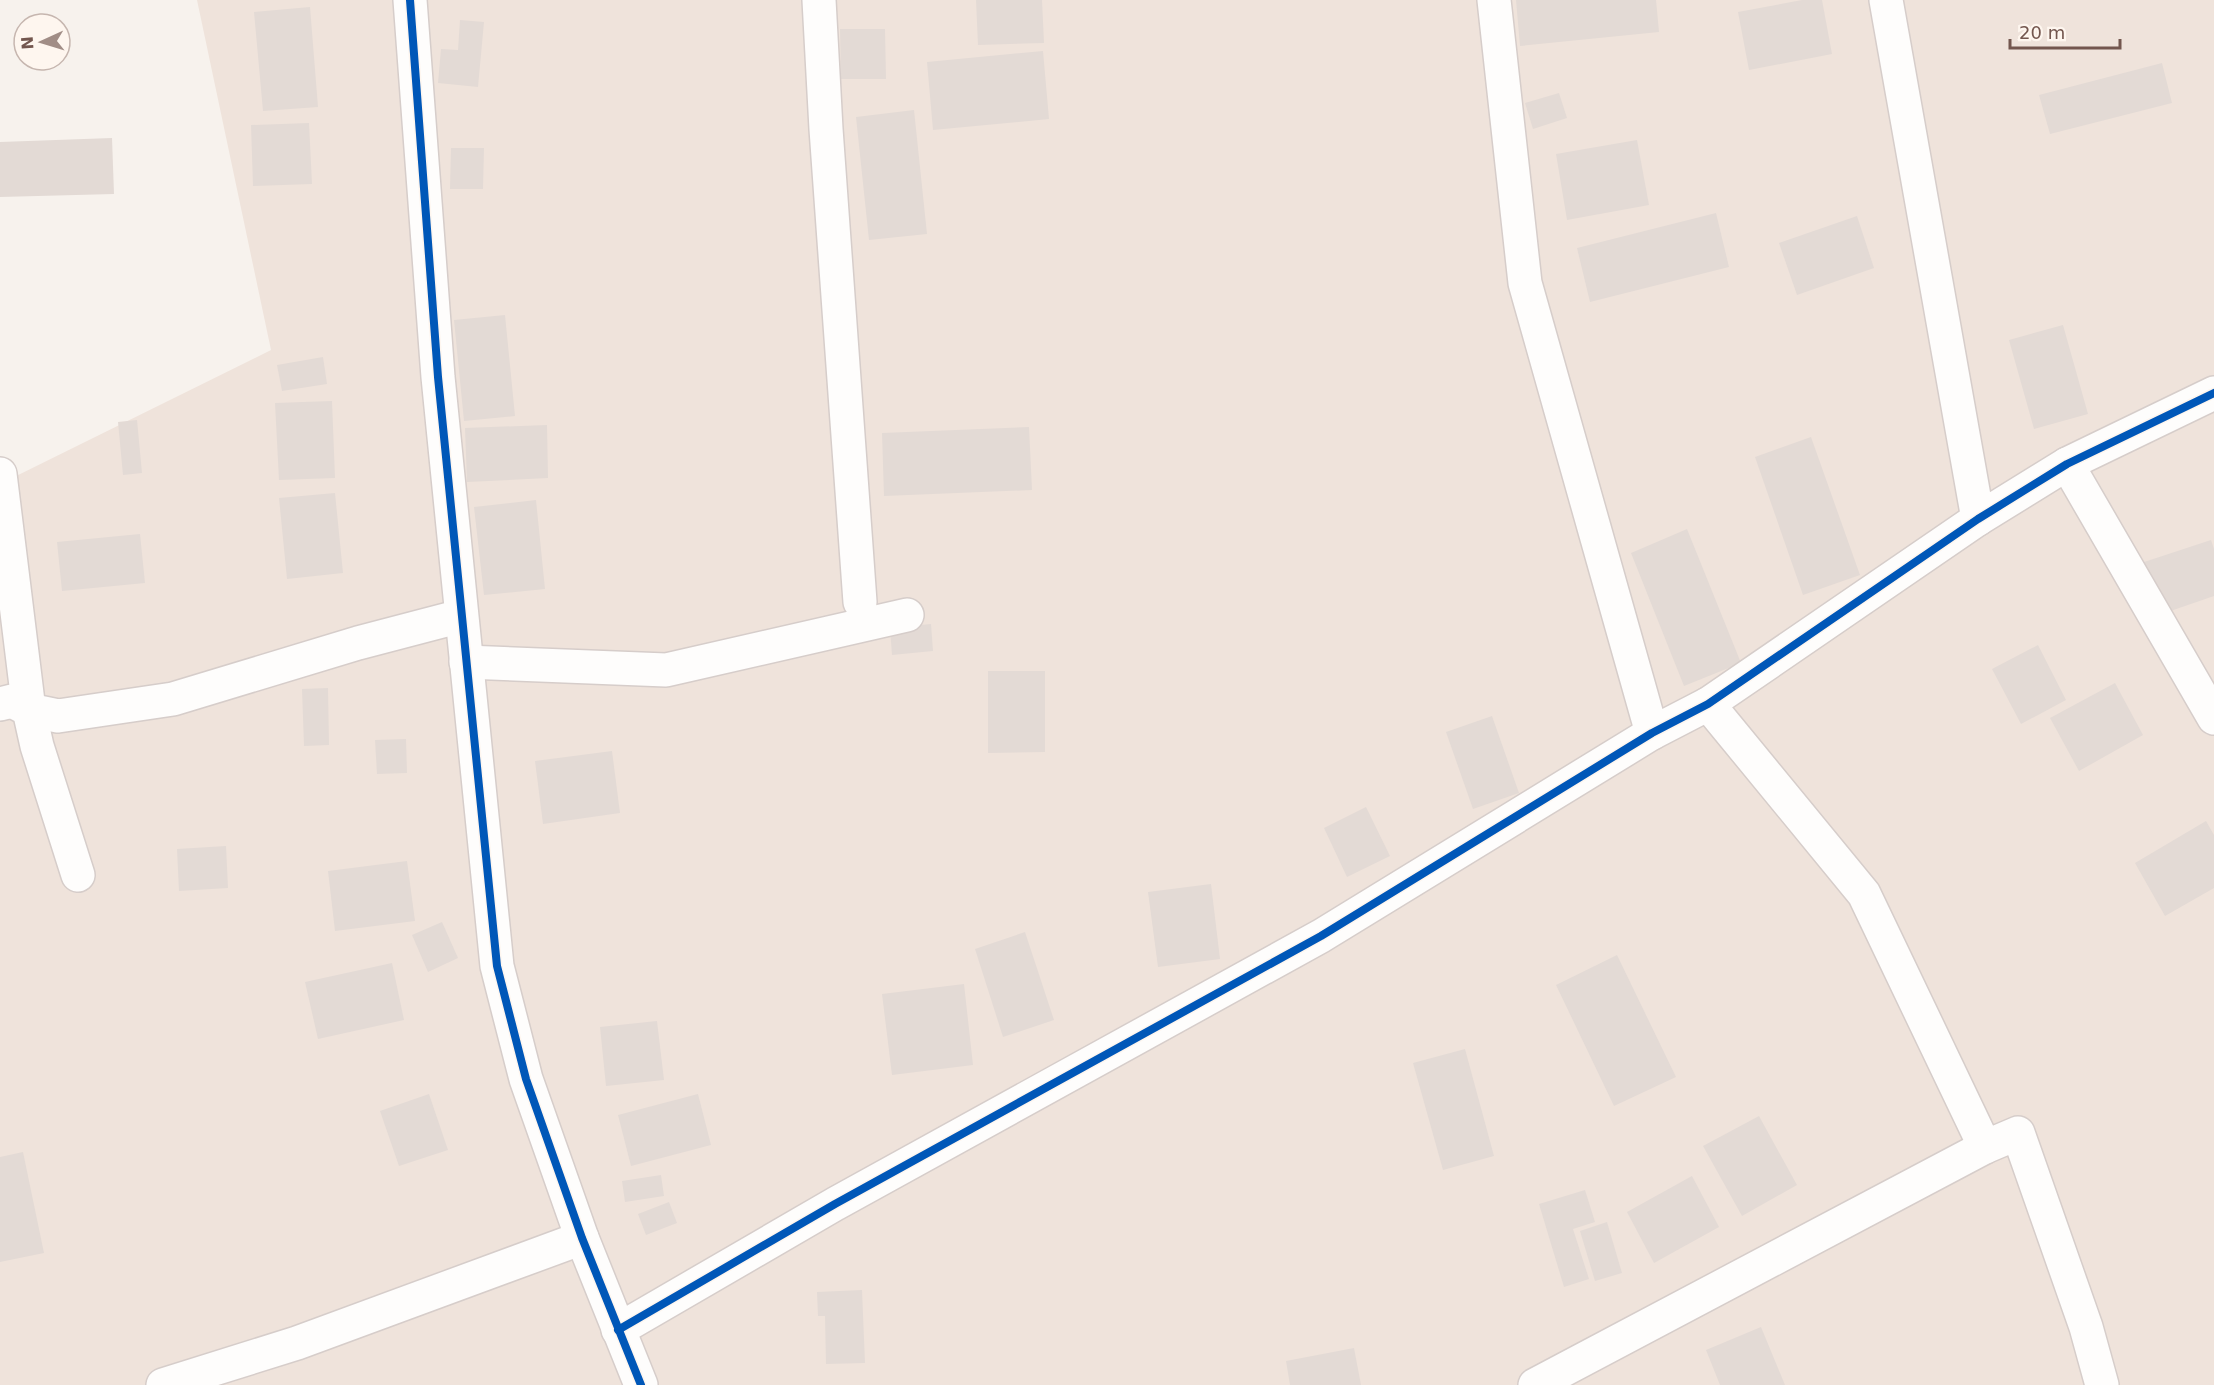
<svg xmlns="http://www.w3.org/2000/svg" width="2214" height="1385" viewBox="0 0 2214 1385" font-family="'DejaVu Sans',sans-serif">
	<style>
		.residential { fill: #efe3db }
		.building { fill: #e3dad5 }
		.lines { fill: none; stroke-linecap: round; stroke-linejoin: round }
		.street-casing { stroke: #d6cdca; stroke-width: 36 }
		.street { stroke: #fefdfc; stroke-width: 33 }
		.cycleway-casing { stroke: #fef6ef; stroke-width: 11 }
		.cycleway { stroke: #0057b8; stroke-width: 8 }
	</style>
	<rect width="100%" height="100%" fill="#f7f2ed"/>
	<polygon class="residential" points="197,0 2214,0 2214,1385 0,1385 0,484 271,350"/>
	<g class="building">
		<polygon points="976,0 1042,0 1044,43 978,45"/>
		<polygon points="1516,0 1656,0 1659,32 1520,46"/>
		<polygon points="1802,0 1822,0 1832,54 1749,70 1738,12"/>
		<polygon points="310,7 318,107 263,111 254,12"/>
		<polygon points="460,20 484,22 478,87 438,83 441,49 458,50"/>
		<polygon points="840,29 885,29 886,79 841,79"/>
		<polygon points="1043,51 1049,119 933,130 927,62"/>
		<polygon points="2162,63 2172,103 2050,134 2039,95"/>
		<polygon points="1559,93 1567,118 1533,129 1525,103"/>
		<polygon points="914,110 927,234 869,240 856,117"/>
		<polygon points="309,123 312,184 253,186 251,125"/>
		<polygon points="112,138 114,194 0,197 0,142"/>
		<polygon points="1637,140 1649,205 1567,220 1556,154"/>
		<polygon points="451,148 484,148 483,189 450,189"/>
		<polygon points="1716,213 1729,267 1590,302 1577,248"/>
		<polygon points="1857,216 1874,268 1797,295 1779,243"/>
		<polygon points="505,315 515,416 464,421 454,320"/>
		<polygon points="2063,325 2088,414 2034,429 2009,340"/>
		<polygon points="323,357 327,384 282,391 277,365"/>
		<polygon points="332,401 335,478 279,480 275,403"/>
		<polygon points="137,420 142,473 123,475 118,422"/>
		<polygon points="547,425 548,478 467,482 465,428"/>
		<polygon points="1029,427 1032,490 884,496 882,433"/>
		<polygon points="1811,437 1860,575 1803,595 1755,457"/>
		<polygon points="335,493 343,573 287,579 279,498"/>
		<polygon points="536,500 545,589 484,595 474,507"/>
		<polygon points="1687,529 1741,663 1684,686 1631,553"/>
		<polygon points="140,534 145,583 62,591 57,542"/>
		<polygon points="2211,540 2214,549 2214,596 2156,616 2138,564"/>
		<polygon points="931,624 933,651 892,655 890,628"/>
		<polygon points="2038,645 2066,700 2021,724 1992,669"/>
		<polygon points="988,671 1045,671 1045,752 988,753"/>
		<polygon points="2115,683 2143,735 2079,771 2050,718"/>
		<polygon points="328,688 329,745 304,746 302,689"/>
		<polygon points="1492,716 1519,793 1473,809 1446,732"/>
		<polygon points="406,739 407,773 377,774 375,740"/>
		<polygon points="612,751 620,813 543,824 535,761"/>
		<polygon points="1366,807 1390,856 1347,877 1324,828"/>
		<polygon points="2206,821 2214,835 2214,888 2165,916 2135,863"/>
		<polygon points="226,846 228,888 179,891 177,849"/>
		<polygon points="407,861 415,921 335,931 328,871"/>
		<polygon points="1211,884 1220,959 1158,967 1148,892"/>
		<polygon points="442,922 458,958 428,972 412,935"/>
		<polygon points="1025,932 1054,1020 1003,1037 975,949"/>
		<polygon points="1617,955 1676,1077 1614,1106 1556,985"/>
		<polygon points="392,963 404,1020 318,1039 305,982"/>
		<polygon points="964,984 973,1065 892,1075 882,994"/>
		<polygon points="657,1021 664,1080 606,1086 600,1027"/>
		<polygon points="1465,1049 1494,1156 1443,1170 1413,1063"/>
		<polygon points="429,1094 448,1150 399,1166 380,1111"/>
		<polygon points="698,1094 711,1145 631,1166 618,1115"/>
		<polygon points="1759,1116 1797,1185 1742,1216 1703,1146"/>
		<polygon points="23,1152 44,1253 0,1262 0,1157"/>
		<polygon points="661,1175 664,1196 625,1202 622,1181"/>
		<polygon points="1692,1176 1719,1227 1654,1263 1627,1212"/>
		<polygon points="1585,1190 1595,1222 1573,1229 1589,1279 1564,1287 1539,1204"/>
		<polygon points="669,1202 677,1223 646,1235 638,1214"/>
		<polygon points="1607,1222 1622,1273 1595,1281 1580,1231"/>
		<polygon points="862,1290 865,1363 826,1364 825,1316 818,1316 817,1292"/>
		<polygon points="1761,1327 1785,1385 1720,1385 1706,1350"/>
		<polygon points="1354,1348 1361,1385 1290,1385 1286,1361"/>
	</g>
	<g class="lines">
		<g class="street-casing">
			<g id="street">
				<polyline points="410,0 438,377 497,966 526,1079 582,1238 641,1385"/>
				<polyline points="819,0 826,129 860,602"/>
				<polyline points="1494,0 1525,283 1652,733"/>
				<polyline points="1886,0 1978,519"/>
				<polyline points="2067,464 2214,718"/>
				<polyline points="0,474 29,710 58,716 173,699 358,643 461,616"/>
				<polyline points="466,662 666,670 907,615"/>
				<polyline points="0,704 12,701 29,710 37,746 78,875"/>
				<polyline points="1708,704 1864,894 1985,1147"/>
				<polyline points="618,1330 835,1204 1321,936 1652,733 1708,704 1978,519 2067,464 2214,393"/>
				<polyline points="163,1385 297,1343 582,1238"/>
				<polyline points="1535,1385 1985,1147 2018,1133 2086,1327 2102,1385"/>
			</g>
		</g>
		<use href="#street" class="street"/>
		<g class="cycleway-casing">
			<g id="cycleway">
				<polyline points="410,0 438,377 497,966 526,1079 582,1238 641,1385"/>
				<polyline points="618,1330 835,1204 1321,936 1652,733 1708,704 1978,519 2067,464 2214,393"/>
			</g>
		</g>
		<use href="#cycleway" class="cycleway"/>
	</g>
	<g transform="translate(42 42) rotate(266)"><circle r="28" fill="#fef6ef" stroke="#c6b6af" stroke-width="1.5"/>
	<path d="M0-4.5L10 22L0 15L-10 22Z" fill="#a18d86"/>
	<text y="-9" font-size="16" font-weight="bold" text-anchor="middle" fill="#73564e">N</text>
	</g>
	<path d="M2010 39v9h110v-9" fill="none" stroke="#73564e" stroke-width="3"/>
	<text x="2019" y="39" font-size="18" fill="#73564e" stroke="#fef6ef" stroke-width="4.5" paint-order="stroke">20 m</text>
</svg>
